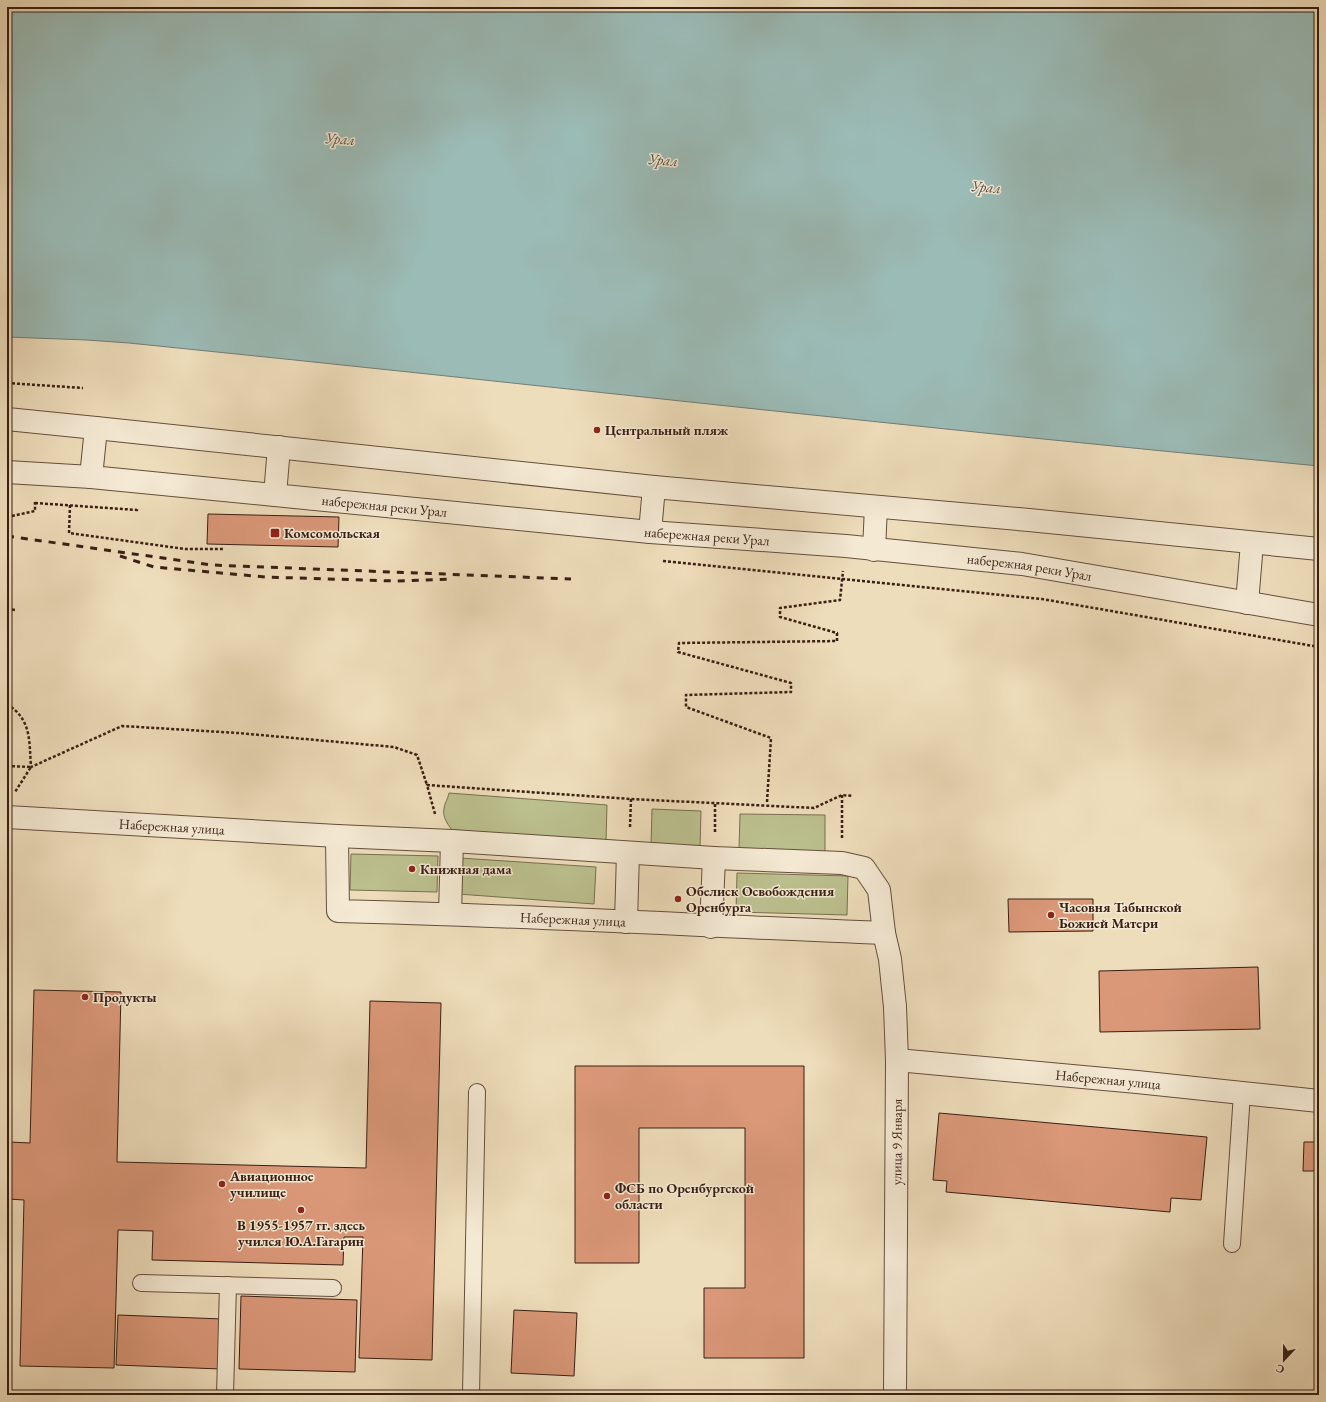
<svg xmlns="http://www.w3.org/2000/svg" width="1326" height="1402" viewBox="0 0 1326 1402" font-family="'EB Garamond',serif">
	<style>
		.green { fill: #bbc08e; stroke: #7a6f50 }
		.water { fill: #9bbbb6; stroke: #747c75 }
		.pier { fill: #edb }
		.building { fill: #da9879; stroke: #391e13 }
		.lines { fill: none; stroke-linecap: round; stroke-linejoin: round }
		.service-casing { stroke: #664e3d; stroke-width: 18 }
		.pedestrian-casing { stroke: #664e3d; stroke-width: 24 }
		.minor-casing { stroke: #664e3d; stroke-width: 24 }
		.path { stroke: #391e13; stroke-width: 2.5; stroke-dasharray: 3 2; stroke-linecap: butt }
		.service { stroke: #f4e9d3; stroke-width: 16 }
		.pedestrian { stroke: #f4e9d3; stroke-width: 22 }
		.minor { stroke: #f4e9d3; stroke-width: 22 }
		.rail { stroke: #391e13; stroke-width: 3; stroke-dasharray: 7 7; stroke-linecap: butt }
		.poi-dot { fill: #8f2418; stroke: #f4e9d3; stroke-width: 1.5 }
		.labels { text-anchor: middle; stroke-width: 3; stroke-linejoin: round; paint-order: stroke }
		.poi-label { font-size: 14px; font-weight: bold; fill: #391e13; stroke: #f4e9d3; text-anchor: start }
		.street-label { font-size: 14px; fill: #391e13; stroke: #f4e9d3 }
		.water-label { font-size: 15px; font-style: italic; fill: #564d44; stroke: #f4e9d3 }
	</style>
	<rect width="100%" height="100%" fill="#edb"/>
	<filter id="stains"><feTurbulence type="fractalNoise" baseFrequency=".005" numOctaves="4"/><feColorMatrix values="0 0 0 0 .2 0 0 0 0 .09 0 0 0 0 .02 0 0 0 .5 -.17"/></filter>
	<radialGradient id="worn" r=".72"><stop offset=".6" stop-color="#630" stop-opacity="0"/><stop offset="1" stop-color="#630" stop-opacity=".3"/></radialGradient>
	<g class="green">
		<path d="M449,793L607,805L606,842L452,830C448,825 442,816 444,809C444,804 448,799 449,793Z"/>
		<polygon points="652,809 701,811 700,847 651,845"/>
		<polygon points="740,814 825,815 825,852 739,850"/>
		<polygon points="351,854 438,856 437,892 350,890"/>
		<polygon points="460,858 596,867 594,904 458,894"/>
		<polygon points="737,873 848,876 847,915 736,912"/>
	</g>
	<path class="water" d="M7,7H1319V466C922,429 526,383 129,343L87,340L7,337Z"/>
	<polygon class="pier" points="7,7 10,7 7,100"/>
	<g class="building">
		<polygon points="208,514 339,517 338,547 207,544"/>
		<polygon points="1008,899 1093,899 1093,931 1009,932"/>
		<polygon points="1258,967 1260,1029 1100,1032 1099,971"/>
		<polygon points="34,990 121,992 117,1162 366,1168 370,1001 441,1003 432,1360 359,1358 363,1237 344,1237 343,1265 152,1260 153,1231 118,1230 114,1368 20,1366 24,1200 8,1199 9,1142 30,1143"/>
		<polygon points="575,1066 804,1066 804,1358 704,1358 704,1288 745,1288 745,1128 639,1128 639,1263 575,1263"/>
		<polygon points="939,1113 1207,1137 1201,1200 1171,1198 1170,1212 946,1192 947,1181 933,1180"/>
		<polygon points="1304,1142 1319,1142 1319,1171 1303,1171"/>
		<polygon points="241,1296 357,1300 355,1372 239,1369"/>
		<polygon points="514,1310 577,1313 574,1376 511,1373"/>
		<polygon points="118,1315 223,1319 221,1369 116,1365"/>
	</g>
	<g class="lines">
		<g class="service-casing">
			<g id="service">
				<polyline points="1232,1244 1242,1093"/>
				<polyline points="141,1283 333,1288"/>
				<polyline points="225,1395 228,1285"/>
				<polyline points="471,1395 477,1092"/>
			</g>
		</g>
		<g class="pedestrian-casing">
			<g id="pedestrian">
				<polyline points="7,419 96,428 654,487 1029,520 1319,549"/>
				<path id="s1" d="M96,428L91,477L650,532L846,546L1022,564L1319,615"/>
				<polyline points="7,472 91,477"/>
				<polyline points="275,495 279,447"/>
				<polyline points="650,532 654,487"/>
				<polyline points="874,550 876,507"/>
				<polyline points="1247,603 1252,543"/>
				<path id="s2" d="M7,817L337,836L452,841L714,858L842,863L864,868L879,890L884,933L890,959L895,1007"/>
				<path id="s3" d="M337,836L338,911C520,915 702,926 884,933"/>
				<polyline points="450,914 452,841"/>
				<polyline points="626,922 628,853"/>
				<polyline points="711,927 714,858"/>
			</g>
		</g>
		<g class="minor-casing">
			<g id="minor">
				<path id="s4" d="M897,1060L1137,1082L1319,1101"/>
				<path id="s5" d="M895,1395L897,1060L895,1007"/>
			</g>
		</g>
		<g class="path">
			<polyline points="7,383 83,388"/>
			<polyline points="35,503 137,510 137,508"/>
			<polyline points="70,505 69,533 185,549 223,549"/>
			<polyline points="7,527 7,517 35,511 35,502"/>
			<polyline points="663,561 1042,599 1319,647"/>
			<polyline points="7,609 16,610"/>
			<path d="M7,704C32,720 29,741 31,767L122,726L238,733L394,747L417,755L427,785"/>
			<polyline points="7,766 31,767 15,792"/>
			<polyline points="842,795 842,838"/>
			<polyline points="767,802 771,738 686,707 686,695 791,692 791,683 678,652 679,643 837,641 837,633 780,617 780,608 840,600 843,571"/>
			<polyline points="435,814 427,785 631,799 814,808 842,795 853,796"/>
			<polyline points="630,827 631,799"/>
			<polyline points="715,832 715,804"/>
			<polyline points="7,1394 43,1395"/>
		</g>
		<use href="#service" class="service"/>
		<use href="#pedestrian" class="pedestrian"/>
		<use href="#minor" class="minor"/>
		<g class="rail">
			<polyline points="7,536 212,565 571,579"/>
			<polyline points="120,556 154,567 265,577 395,581 451,579"/>
		</g>
	</g>
	<g class="poi-dot">
		<circle cx="597" cy="430" r="4"/>
		<rect x="270" y="528" width="10" height="10" rx="2"/>
		<circle cx="412" cy="869" r="4"/>
		<circle cx="678" cy="899" r="4"/>
		<circle cx="1051" cy="915" r="4"/>
		<circle cx="85" cy="997" r="4"/>
		<circle cx="222" cy="1184" r="4"/>
		<circle cx="607" cy="1196" r="4"/>
		<circle cx="301" cy="1210" r="4"/>
	</g>
	<g class="labels">
		<g class="poi-label">
			<text x="605" y="435">Центральный пляж</text>
			<text x="284" y="538">Комсомольская</text>
			<text x="420" y="874">Книжная дама</text>
			<text x="686" y="896">Обелиск Освобождения<tspan x="686" dy="16">Оренбурга</tspan></text>
			<text x="1059" y="912">Часовня Табынской<tspan x="1059" dy="16">Божией Матери</tspan></text>
			<text x="93" y="1002">Продукты</text>
			<text x="230" y="1181">Авиационное<tspan x="230" dy="16">училище</tspan></text>
			<text x="615" y="1193">ФСБ по Оренбургской<tspan x="615" dy="16">области</tspan></text>
			<text x="301" y="1230" text-anchor="middle">В 1955-1957 гг. здесь<tspan x="301" dy="16">учился Ю.А.Гагарин</tspan></text>
		</g>
		<g class="street-label">
			<text dy="5" stroke="none"><textPath href="#s1" startOffset="344">набережная реки Урал</textPath></text>
			<text dy="5" stroke="none"><textPath href="#s1" startOffset="668">набережная реки Урал</textPath></text>
			<text dy="5" stroke="none"><textPath href="#s1" startOffset="992">набережная реки Урал</textPath></text>
			<text dy="5" stroke="none"><textPath href="#s2" startOffset="165">Набережная улица</textPath></text>
			<text dy="5" stroke="none"><textPath href="#s3" startOffset="310">Набережная улица</textPath></text>
			<text dy="5" stroke="none"><textPath href="#s4" startOffset="212">Набережная улица</textPath></text>
			<text dy="5" stroke="none"><textPath href="#s5" startOffset="253">улица 9 Января</textPath></text>
		</g>
		<g class="water-label">
			<text transform="translate(340 139) rotate(4)" y="5">Урал</text>
			<text transform="translate(663 160) rotate(5)" y="5">Урал</text>
			<text transform="translate(986 187) rotate(5)" y="5">Урал</text>
		</g>
	</g>
	<rect width="1326" height="1402" fill="none" stroke="#edb" stroke-width="24"/>
	<rect x="8" y="8" width="1310" height="1386" fill="none" stroke="#391e13" stroke-width="2"/>
	<rect x="12" y="12" width="1302" height="1378" fill="none" stroke="#391e13"/>
	<g transform="translate(1284 1360) rotate(202)" stroke="#f4e9d3" stroke-width="3" paint-order="stroke">
	<path d="M0-3L7 15L0 10L-7 15Z" fill="#391e13"/>
	<text y="-6" font-size="11" font-weight="bold" text-anchor="middle" fill="#391e13">С</text>
	</g>
	<rect width="100%" height="100%" filter="url(#stains)"/>
	<rect width="100%" height="100%" fill="url(#worn)"/>
</svg>
